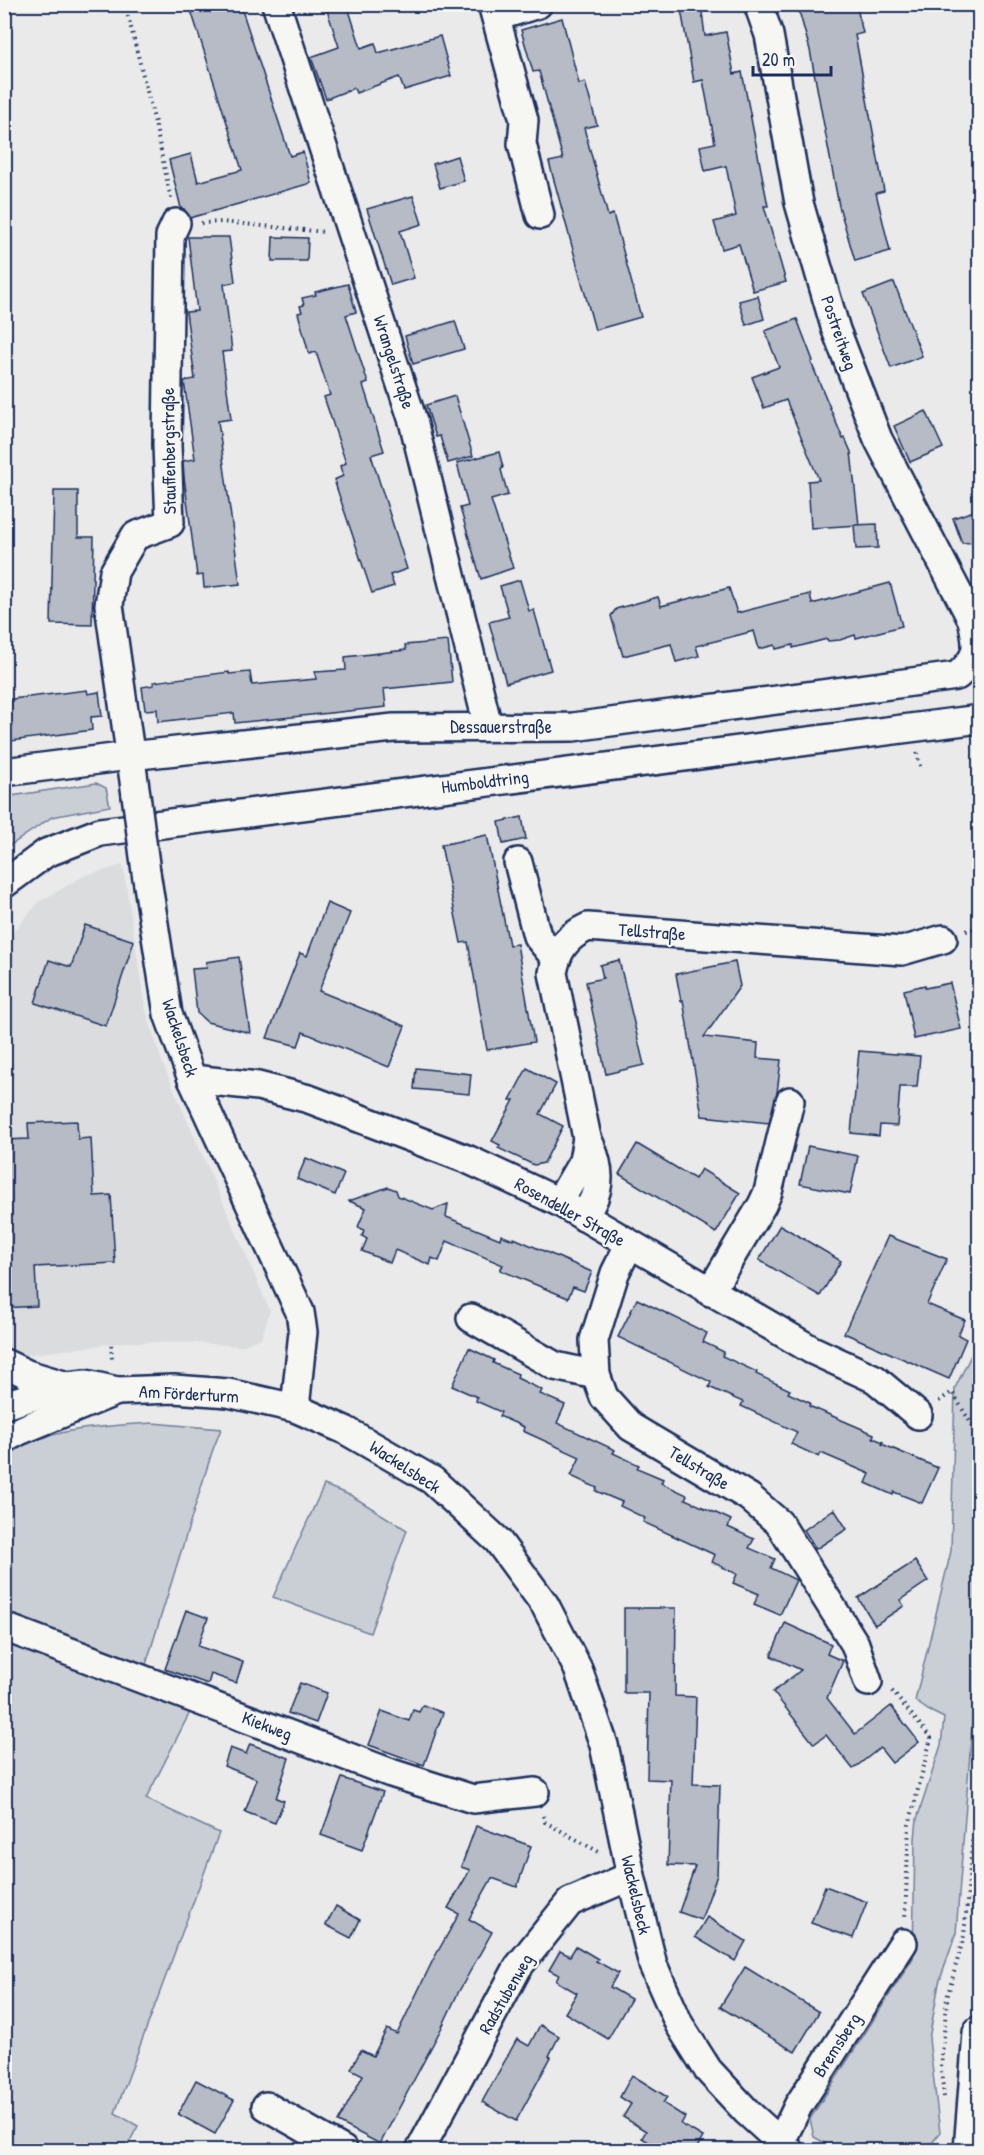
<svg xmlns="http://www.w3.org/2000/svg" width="984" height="2155" viewBox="0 0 984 2155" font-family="'Patrick Hand',sans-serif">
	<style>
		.built { fill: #dadcde }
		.green { fill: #caced5; stroke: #727e9a; stroke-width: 1.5 }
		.building { fill: #b6bbc6; stroke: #1b2f5e; stroke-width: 1.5 }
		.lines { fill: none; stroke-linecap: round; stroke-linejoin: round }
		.minor-casing { stroke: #1b2f5e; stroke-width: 32 }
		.highway-casing { stroke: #1b2f5e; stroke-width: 38 }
		.path { stroke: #1b2f5e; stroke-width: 4; stroke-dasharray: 1.5 4.5; stroke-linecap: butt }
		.minor { stroke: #f6f6f2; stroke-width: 27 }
		.highway { stroke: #f6f6f2; stroke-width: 33 }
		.minor-bridge-casing { stroke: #1b2f5e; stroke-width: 32; stroke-linecap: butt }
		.minor-bridge { stroke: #f6f6f2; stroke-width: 27 }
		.labels { text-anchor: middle; stroke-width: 4.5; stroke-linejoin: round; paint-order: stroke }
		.street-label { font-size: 18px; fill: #1b2f5e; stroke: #f6f6f2 }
	</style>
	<rect width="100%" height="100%" fill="#e9eae9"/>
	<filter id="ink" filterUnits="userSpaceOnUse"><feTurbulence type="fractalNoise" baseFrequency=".0167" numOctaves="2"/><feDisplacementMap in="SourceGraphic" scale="12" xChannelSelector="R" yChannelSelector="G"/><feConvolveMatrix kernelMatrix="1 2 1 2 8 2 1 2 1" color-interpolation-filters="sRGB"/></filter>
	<g filter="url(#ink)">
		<polygon class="built" points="123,865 145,1007 162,1062 270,1311 261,1338 241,1346 198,1343 124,1342 26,1355 9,1350 5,1346 5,941 39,902 84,876"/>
		<g class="green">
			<polygon points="96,783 106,788 110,806 52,817 5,849 5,797"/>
			<polygon points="979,1339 979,1637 956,1933 939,1983 929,2039 940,2133 926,2150 837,2150 814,2137 810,2119 913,1958 915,1839 917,1819 941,1745 944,1718 928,1710 915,1701 951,1551 955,1388"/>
			<path d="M152,1423L221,1429L212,1452L143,1674L192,1708L146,1799L219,1833L115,2113L138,2126L125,2150H5L4,1463C26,1427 115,1426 152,1423Z"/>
			<polygon points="324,1485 352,1496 407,1530 370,1633 273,1597"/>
		</g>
		<g class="building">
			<polygon points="189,4 240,4 290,156 303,152 311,183 190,218 184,209 181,208 169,160 191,154 198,182 242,170"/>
			<polygon points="325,4 347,4 361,48 375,43 378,53 440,36 451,76 404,90 399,77 356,93 354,88 326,99 311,57 339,47"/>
			<polygon points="680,4 701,4 705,36 726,32 734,74 742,72 768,206 764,206 786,282 753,291 739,244 722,249 714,222 736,216 726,166 705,171 700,146 715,143 703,80 694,82"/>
			<polygon points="797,4 856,4 863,33 855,35 884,191 876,193 890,251 855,261 839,206 810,50"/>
			<polygon points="562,18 579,84 585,82 597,125 584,128 608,216 613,214 641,317 595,330 549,162 563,159 539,71 533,72 521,30"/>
			<polygon points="457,156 464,181 440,188 433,164"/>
			<polygon points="413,196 422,224 400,231 414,278 391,285 367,209"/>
			<polygon points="188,237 229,237 235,282 224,284 232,351 222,352 231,419 218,421 240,584 204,588 203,575 197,576 184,477 183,461 195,459 184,381 195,379 186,312 197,311"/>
			<polygon points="273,237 308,238 307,261 272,261"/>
			<polygon points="894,282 922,356 891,368 863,294"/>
			<polygon points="348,284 356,312 346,315 368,383 363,385 384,451 371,455 407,569 390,575 394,586 372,593 334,480 343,476 340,466 346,463 324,397 330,395 316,352 309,354 298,313 302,312 300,306 304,305 302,298 316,295 315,292"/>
			<polygon points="758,296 764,319 746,325 739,301"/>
			<polygon points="797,319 813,361 811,362 843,439 845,438 851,452 859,525 811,528 808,481 819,480 786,400 764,408 752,377 779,367 765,331"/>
			<polygon points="455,321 464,349 413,364 405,336"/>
			<polygon points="455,396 473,456 448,463 440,436 436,437 426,405"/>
			<polygon points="926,411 943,448 910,462 894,426"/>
			<polygon points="499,452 503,467 501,470 508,495 491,500 513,568 481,579 460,508 468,506 457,463"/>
			<polygon points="54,491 78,491 78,537 94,537 92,625 51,624"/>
			<polygon points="980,509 980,542 962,543 953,518"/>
			<polygon points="877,524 878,548 856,549 854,525"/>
			<polygon points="520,580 529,611 534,610 551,670 506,683 489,622 509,617 500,586"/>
			<polygon points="890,583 902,626 856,638 855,635 840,640 828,641 827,639 793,648 793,645 776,649 775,645 759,649 754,631 696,646 699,656 676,662 671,644 623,656 611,616 616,609 658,597 661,606 729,588 737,613 810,594 812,604"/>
			<polygon points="448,641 452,682 384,689 386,707 235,723 234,713 158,722 157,709 145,710 142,687 154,685 153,682 229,672 229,674 250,672 252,685 316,679 315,672 346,670 345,657 406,650 405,645"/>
			<polygon points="87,690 88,694 99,692 102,716 91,717 92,730 4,742 4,700"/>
			<polygon points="522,817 526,839 503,844 499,822"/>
			<polygon points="487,835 509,945 517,944 534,1042 487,1050 468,942 461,943 441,845"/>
			<polygon points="327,903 350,913 319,991 405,1026 389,1067 303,1032 298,1046 267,1038 300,953 307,956"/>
			<polygon points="85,925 134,941 106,1026 35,1003 49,960 71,967"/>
			<polygon points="239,957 250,1033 207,1022 197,1013 192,969 207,968 206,962"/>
			<polygon points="619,960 644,1065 606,1074 586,982 603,978 600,965"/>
			<polygon points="735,962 740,986 704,1037 758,1043 757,1058 781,1060 777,1093 769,1123 702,1116 683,1000 681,1001 676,974"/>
			<polygon points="950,983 961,1029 914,1039 904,990 925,985 925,988"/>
			<polygon points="859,1051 920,1056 917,1087 900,1087 897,1126 880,1125 879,1136 851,1133"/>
			<polygon points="416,1068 471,1074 469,1094 414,1089"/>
			<polygon points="527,1068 556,1084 540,1114 563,1126 544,1163 534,1165 498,1148 500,1145 492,1141 514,1100 510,1100"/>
			<polygon points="77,1121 78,1139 91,1138 94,1196 111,1195 115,1263 35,1267 37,1306 4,1308 4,1140 29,1139 28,1123"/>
			<polygon points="637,1144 695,1179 701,1169 740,1193 716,1233 619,1174"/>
			<polygon points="808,1146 858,1156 850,1194 800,1184"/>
			<polygon points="306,1158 344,1174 335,1195 297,1179"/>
			<polygon points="388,1187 396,1190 398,1196 433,1210 448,1204 446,1217 449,1218 500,1239 501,1235 513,1240 514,1238 592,1272 584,1291 573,1287 568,1298 500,1270 503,1265 447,1241 439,1261 432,1258 430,1265 395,1250 390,1263 362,1251 367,1239 362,1236 364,1230 358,1227 366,1208 349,1201"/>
			<polygon points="780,1225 841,1261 820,1296 759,1260"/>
			<polygon points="888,1236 947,1259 927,1304 965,1320 958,1335 966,1339 949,1379 844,1333"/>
			<polygon points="637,1299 707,1333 703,1342 724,1352 722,1356 757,1372 756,1374 790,1390 788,1393 810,1403 809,1406 874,1434 873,1438 883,1442 882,1444 938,1468 922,1503 894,1492 893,1495 866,1483 870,1474 821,1453 819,1457 791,1444 797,1432 741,1406 743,1402 709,1387 711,1382 618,1337"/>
			<polygon points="469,1348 494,1360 493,1363 518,1374 517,1378 542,1390 540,1394 565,1405 557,1423 615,1450 613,1453 639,1465 637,1468 663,1479 661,1483 687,1495 685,1499 731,1520 728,1527 754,1539 749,1548 775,1559 771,1568 796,1580 780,1615 754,1604 759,1594 733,1583 737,1574 712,1562 715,1555 643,1522 645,1518 620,1506 622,1502 596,1491 597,1488 571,1476 580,1457 523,1431 524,1427 499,1416 501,1412 476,1401 477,1397 452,1386"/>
			<polygon points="834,1509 847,1529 816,1549 804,1530"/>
			<polygon points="915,1561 928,1581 900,1600 904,1606 875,1625 858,1598"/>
			<polygon points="624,1608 676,1608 675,1696 696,1697 693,1784 720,1785 717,1875 701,1920 679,1912 695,1866 668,1865 671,1780 647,1779 649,1693 624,1693"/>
			<polygon points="186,1610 208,1618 198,1646 243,1662 236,1683 211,1674 208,1684 165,1669"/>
			<polygon points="785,1623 831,1644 827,1654 843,1661 827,1698 855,1734 891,1706 919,1742 892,1763 880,1748 853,1769 826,1735 814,1744 773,1692 801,1670 771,1656"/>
			<polygon points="300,1683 327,1693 316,1723 288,1713"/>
			<polygon points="423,1705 443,1713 424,1765 369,1745 382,1711 409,1721 413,1710 419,1712"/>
			<polygon points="250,1744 289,1758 276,1798 284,1801 275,1823 245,1812 257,1779 224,1766 230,1748 246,1754"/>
			<polygon points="342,1778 383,1792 362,1850 321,1835"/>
			<polygon points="476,1826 531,1846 517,1887 492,1878 469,1919 492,1932 458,1993 442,2027 380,2144 338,2122 363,2075 351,2069 361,2050 373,2056 387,2029 397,2034 433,1960 459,1914 448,1908 470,1870 461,1867"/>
			<polygon points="825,1886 867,1902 853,1938 811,1923"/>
			<polygon points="336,1906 360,1920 351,1938 326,1925"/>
			<polygon points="707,1917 746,1941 735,1961 695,1937"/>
			<polygon points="576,1946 598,1959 596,1961 618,1973 610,1987 631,1999 608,2039 565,2013 577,1993 556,1981 559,1975 549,1970 560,1951 570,1956"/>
			<polygon points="745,1967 819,2012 795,2052 720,2007"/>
			<polygon points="540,2025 559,2036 549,2056 551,2057 516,2121 482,2102 517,2039 529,2046"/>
			<polygon points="632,2075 667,2097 663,2103 685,2117 681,2124 703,2137 695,2151 663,2151 642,2138 646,2131 623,2117 631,2104 620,2097"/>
			<polygon points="196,2080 234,2100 215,2134 178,2114"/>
		</g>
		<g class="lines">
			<g class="minor-casing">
				<g id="minor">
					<polyline points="276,4 413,421 488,726"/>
					<polyline points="492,4 524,120 522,144 540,215"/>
					<polyline points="496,17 538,4"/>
					<path d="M4,772L129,756L394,728L573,727L957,676C979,656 979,649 972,620L878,439L836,330L799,203L769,35L758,4"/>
					<polyline points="136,795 109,605 114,572 135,536 170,523 167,445 170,236 176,223"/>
					<polyline points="518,862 537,936 556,959"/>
					<polyline points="146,872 168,1014 192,1079 300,1312 303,1332 295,1408"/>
					<polyline points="4,884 46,853 100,832 980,719"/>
					<polyline points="192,1079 258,1086 309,1099 469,1160 559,1202 812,1350 875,1379 918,1415"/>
					<path d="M587,1138L553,973C557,950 566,937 588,927L902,951L943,939"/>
					<path d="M559,1202L583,1161L587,1138C595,1154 602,1176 595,1195C593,1203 587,1210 584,1217"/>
					<polyline points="629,1245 615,1273 594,1340 596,1375 604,1397 631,1427 749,1497 779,1523 855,1644 868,1682"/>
					<polyline points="710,1292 762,1205 768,1192 790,1101"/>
					<polyline points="471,1318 555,1366 596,1375"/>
					<polyline points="4,1363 27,1374 67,1386"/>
					<polyline points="4,1405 67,1386 86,1384 117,1391 174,1389 228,1393 295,1408 345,1430 432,1480 498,1541 545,1605 578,1669 604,1745 631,1876 653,1965 679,2024 708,2070 747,2112 789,2150"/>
					<polyline points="4,1439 19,1431 117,1391"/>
					<polyline points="4,1627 391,1773 473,1799 535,1792"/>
					<polyline points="266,2106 343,2150"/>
					<polyline points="420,2150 518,1967 570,1902 631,1876"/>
					<polyline points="777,2150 798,2106 903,1943"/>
				</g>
			</g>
			<g class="highway-casing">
				<polyline id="highway" points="971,2150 980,2033"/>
			</g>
			<g class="path">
				<polyline points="125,4 155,123 171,199"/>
				<polyline points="201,223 222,222 325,232"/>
				<polyline points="917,753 921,770"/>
				<polyline points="966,931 980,927"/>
				<polyline points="111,1345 112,1359"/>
				<polyline points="939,1401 952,1392 980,1438"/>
				<polyline points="892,1691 931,1738 909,1825 905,1919"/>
				<polyline points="543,1816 545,1822 599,1852"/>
				<polyline points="944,2097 941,2068 947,1998 964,1936 980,1756"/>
			</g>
			<use href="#minor" class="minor"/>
			<use href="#highway" class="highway"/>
			<g class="minor-bridge-casing">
				<polyline id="minor-bridge" points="136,795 146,872"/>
			</g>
			<use href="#minor-bridge" class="minor-bridge"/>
		</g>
	</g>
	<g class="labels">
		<g class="street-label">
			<text transform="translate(839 333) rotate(71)" y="6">Postreitweg</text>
			<text transform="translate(394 362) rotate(72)" y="6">Wrangelstraße</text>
			<text transform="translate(169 451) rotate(-91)" y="6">Stauffenbergstraße</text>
			<text x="501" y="733">Dessauerstraße</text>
			<text transform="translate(485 782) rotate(-7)" y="6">Humboldtring</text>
			<text transform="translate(652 932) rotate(4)" y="6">Tellstraße</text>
			<text transform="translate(180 1038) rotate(72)" y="6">Wackelsbeck</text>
			<text transform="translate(570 1212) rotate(29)" y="6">Rosendeller Straße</text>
			<text transform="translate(189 1394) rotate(3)" y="6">Am Förderturm</text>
			<text transform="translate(405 1467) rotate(33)" y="6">Wackelsbeck</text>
			<text transform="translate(699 1468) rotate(31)" y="6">Tellstraße</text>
			<text transform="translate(267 1726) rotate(21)" y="6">Kiekweg</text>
			<text transform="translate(636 1895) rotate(77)" y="6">Wackelsbeck</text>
			<text transform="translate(506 1994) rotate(-60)" y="6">Radstubenweg</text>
			<text transform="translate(837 2045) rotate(-57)" y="6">Bremsberg</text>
		</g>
	</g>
	<rect width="984" height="2155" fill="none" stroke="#f6f6f2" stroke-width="24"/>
	<rect x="12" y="12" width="960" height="2131" fill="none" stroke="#1b2f5e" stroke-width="2" filter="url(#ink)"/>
	<path d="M753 66v9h78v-9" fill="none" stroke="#1b2f5e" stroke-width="3"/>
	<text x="762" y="66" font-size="18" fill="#1b2f5e" stroke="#f6f6f2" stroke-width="4.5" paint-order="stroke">20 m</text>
</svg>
